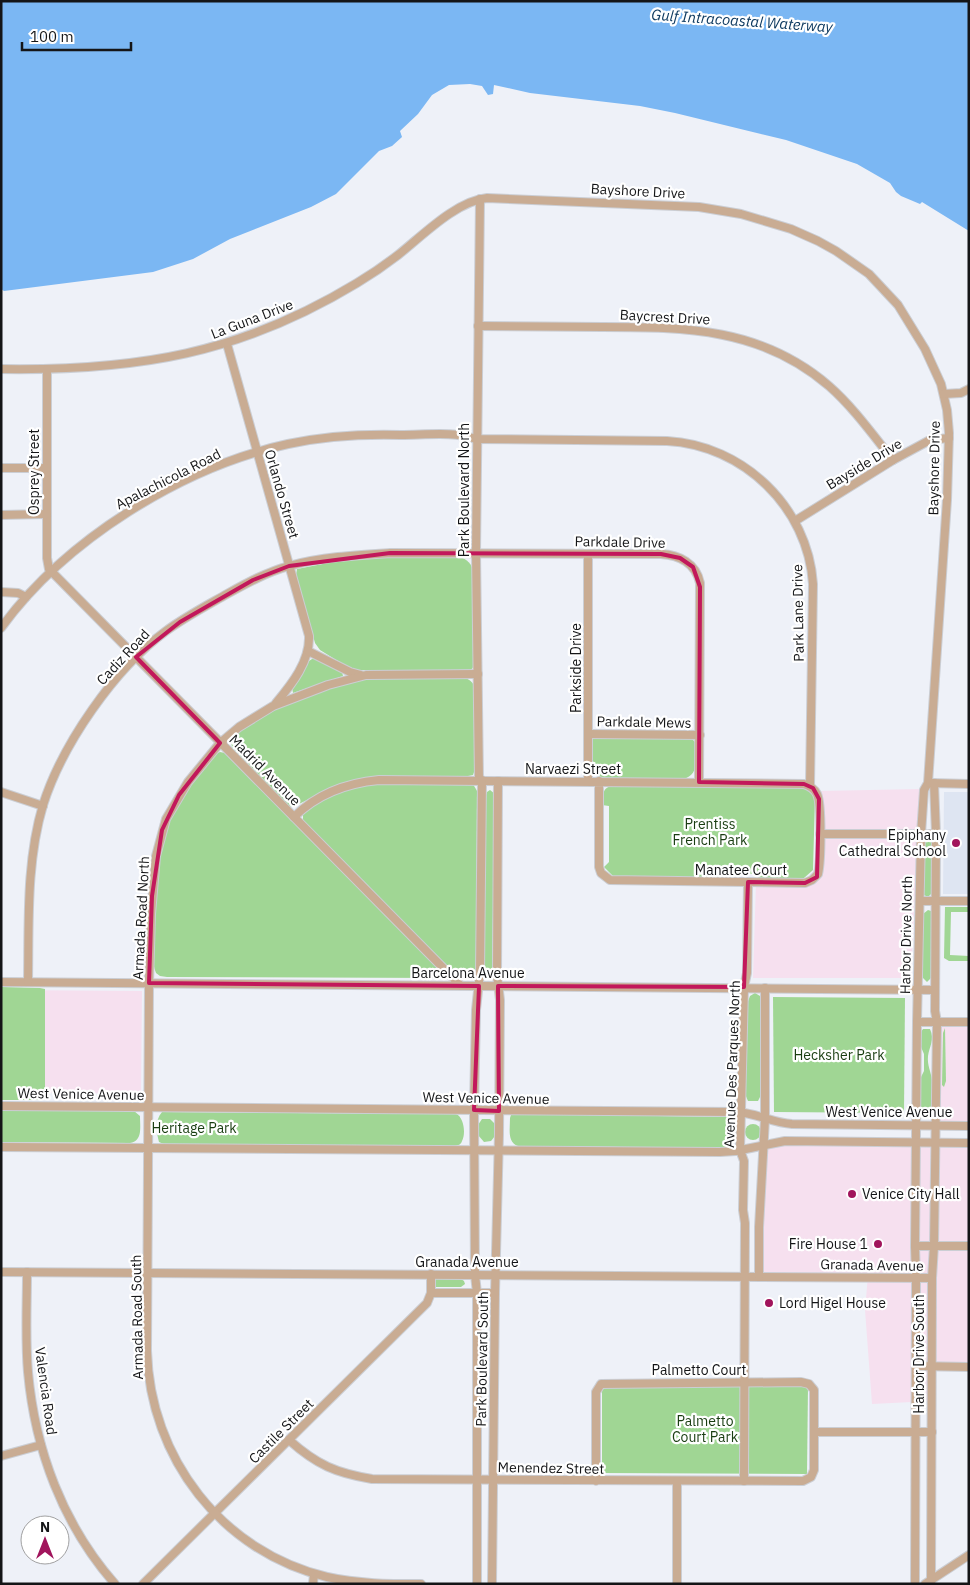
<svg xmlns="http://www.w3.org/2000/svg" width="970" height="1585" viewBox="0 0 970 1585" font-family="'IBM Plex Sans',sans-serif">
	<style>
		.commercial { fill: #f6e0ef }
		.built { fill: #dee5f2 }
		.green { fill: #a0d694 }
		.water { fill: #7bb7f3 }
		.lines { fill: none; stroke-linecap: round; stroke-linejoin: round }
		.minor-casing { stroke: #cbced4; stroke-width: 10 }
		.minor { stroke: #c9ac93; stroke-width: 8 }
		.marked { fill: none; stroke: #c2185b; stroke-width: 4; stroke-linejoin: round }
		.poi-dot { fill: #a1145c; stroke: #fff; stroke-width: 2 }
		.labels { text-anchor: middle; stroke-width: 4.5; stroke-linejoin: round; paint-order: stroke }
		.street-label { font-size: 14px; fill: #141517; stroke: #fff }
		.park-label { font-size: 14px; fill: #193d11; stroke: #fff }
		.poi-label { font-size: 14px; fill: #141517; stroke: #fff; text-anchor: end }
		.water-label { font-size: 15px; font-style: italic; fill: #0f3b61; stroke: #fff }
	</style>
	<rect width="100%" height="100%" fill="#eef1f8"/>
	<g class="commercial">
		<polygon points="920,789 911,978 753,978 756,882 804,882 816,875 822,875 819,791"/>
		<polygon points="1,990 142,991 141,1094 1,1092"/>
		<polygon points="969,1020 969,1121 940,1121 940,1026"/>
		<polygon points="785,1145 912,1146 912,1402 872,1404 865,1310 868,1275 758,1273 758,1151"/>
		<polygon points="919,1146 932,1146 930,1251 928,1278 928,1401 919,1402"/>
		<polygon points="939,1146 969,1147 969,1367 935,1367"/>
	</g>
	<polygon class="built" points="944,792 969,792 969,894 943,894"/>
	<g class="green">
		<path d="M404,556H456C465,558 470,561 473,570L475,665L470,671L357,670L346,666L320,650L315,643L296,575L297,569L343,560Z"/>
		<polygon points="312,659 316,659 342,672 343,676 293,693 292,687 309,661"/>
		<path d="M371,678H462C468,678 472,681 475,687V769L473,775L468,776H377L353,781L329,789L293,807L288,806L232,748L231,738C270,705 322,687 371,678Z"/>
		<path d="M594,737L691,738L696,743C696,757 700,775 683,779L599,778L592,770L591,738Z"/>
		<path d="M220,752L225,753L440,971L442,975L441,978L167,977L160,976L156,973C150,959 154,939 154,924C155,894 156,854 167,826C177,799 197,776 215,754Z"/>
		<path d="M395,783L473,784L477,791L476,974L470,979H461L454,974L303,820V813C333,792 358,784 395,783Z"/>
		<path d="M613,786L805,788L811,791L815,798L813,870L804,878H758L756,877L755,874H727L726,878L613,876L604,867L609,862V806L602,805C603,795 602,787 613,786Z"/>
		<polygon points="490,790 495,794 492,969 488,973 484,970 486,795 487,792"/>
		<polygon points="925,837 931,837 932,840 932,893 928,897 924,895 923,840"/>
		<polygon points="945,907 969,907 969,912 951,912 950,955 969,956 969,961 949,961 944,958"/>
		<polygon points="928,910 931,911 932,914 931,978 927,982 923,978 923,914"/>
		<polygon points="1,987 40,988 45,989 45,1089 43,1100 1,1100"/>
		<polygon points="755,993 760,996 761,1003 761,1095 758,1101 748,1101 745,1094 747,1004 750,996"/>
		<polygon points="773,997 905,998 904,1113 774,1112"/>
		<polygon points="945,1028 946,1081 944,1087 942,1085 943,1033"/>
		<path d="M923,1029H930C935,1040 929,1047 928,1056C927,1065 931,1072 932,1080C933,1091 931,1102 931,1113L929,1115L922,1114L920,1113V1079L924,1071V1054L921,1047V1032Z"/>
		<path d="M1,1110L134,1111L140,1116C140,1127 143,1141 130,1143L1,1142Z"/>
		<path d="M162,1112L456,1114C464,1117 466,1134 462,1141C461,1145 458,1145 455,1146L166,1145L159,1142C156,1131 155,1120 162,1112Z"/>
		<path d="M514,1114L729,1117L734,1123C733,1133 735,1143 725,1148L518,1146C507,1142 510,1129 510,1118L511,1115Z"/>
		<polygon points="482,1119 490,1119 495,1124 495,1136 491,1141 484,1142 478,1135 478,1125"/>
		<circle cx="753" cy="1132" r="8"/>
		<polygon points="436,1279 461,1279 464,1281 465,1284 461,1287 436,1287 434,1285 434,1280"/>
		<polygon points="602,1385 808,1386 807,1474 602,1473"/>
	</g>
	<polygon class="water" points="1,1 969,1 969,231 922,202 920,204 901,196 896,192 890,183 857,164 786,140 675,113 640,106 530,93 494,85 493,94 488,95 482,86 470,84 449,85 432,95 418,114 400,131 402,137 392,146 379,151 336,194 311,207 230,239 193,259 153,272 4,291 1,289"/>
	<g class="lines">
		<g class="minor-casing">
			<g id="minor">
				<path d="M478,326C519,326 561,327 603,327C686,327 762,328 829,386C853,407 873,435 893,460"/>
				<path d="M227,344L309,636C310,661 292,684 276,703"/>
				<path d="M1,369C137,371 240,354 357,283C372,274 385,265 398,255C422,236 456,201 487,198L699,207L741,214L791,229L818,241L836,251L869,274L898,305L925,349L941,384L947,410L949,433L947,500L928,783L924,790L921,834L917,1022L915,1246L916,1278L915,1584"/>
				<polyline points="47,370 47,558 49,569 460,985"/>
				<polyline points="944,394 961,393 969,389"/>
				<polyline points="1,468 47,468"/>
				<polyline points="1,515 47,514"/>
				<polyline points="795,521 893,460 930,440 949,438"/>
				<polyline points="1,592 18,593 26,597"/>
				<path d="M1,628C65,540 182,467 288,444C325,436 364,434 401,435C425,435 454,431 476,439L667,441C743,445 808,507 813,584L810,786"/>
				<polyline points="308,651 350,672 361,675"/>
				<polyline points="588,734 700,735"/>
				<polyline points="479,780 476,553 480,199"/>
				<polyline points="588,781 588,554"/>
				<polyline points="930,783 969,784"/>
				<polyline points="1,792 43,806"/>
				<path d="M294,817C317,794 347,783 379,780L804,784C810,786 814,788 817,794C822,804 821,862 818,874L812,880L805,883L610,880L601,873L599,867V781"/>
				<polyline points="820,834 936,834"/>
				<polyline points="920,901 969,901"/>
				<polyline points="1,982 935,990"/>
				<path d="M28,982C29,923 26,862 43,805C62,745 114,669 166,631C185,617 206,606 227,594C247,583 267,572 289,566C321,557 357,555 390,553L661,554C679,555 696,563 700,583L699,782"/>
				<polyline points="917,1022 969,1022"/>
				<path d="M1,1106L737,1112C756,1113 773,1123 792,1124L969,1126"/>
				<polyline points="1,1147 720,1152 736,1151 785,1141 969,1143"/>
				<polyline points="915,1246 969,1246"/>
				<polyline points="1,1272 932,1278"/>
				<path d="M27,1272C27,1305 25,1339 28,1372C35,1450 63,1525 115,1584"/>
				<polyline points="759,1277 759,1227 765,1119 765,988"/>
				<polyline points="431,1293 495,1293"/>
				<polyline points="916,1366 969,1367"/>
				<polyline points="814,1432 932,1432"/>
				<path d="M289,1440C317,1465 336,1473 372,1479L803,1481L811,1477L814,1470V1390L809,1384L801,1382L601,1384L596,1392V1481"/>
				<polyline points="1,1456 41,1445"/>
				<polyline points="744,1481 745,1223 743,1210 744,1161 740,1150 744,987 747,973 748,882"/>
				<polyline points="143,1584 427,1303 431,1293 431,1274"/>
				<polyline points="313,1584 314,1574"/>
				<path d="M421,1584C390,1584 358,1584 327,1577C222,1552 150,1458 147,1351L149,983L151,914L156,856L166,819L188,782L220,743L239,727L273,706L328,685L366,675L478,674"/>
				<polyline points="477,1584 477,1293 475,1275 474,1110 476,1010 480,972 482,780"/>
				<polyline points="492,1584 495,1293 499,1134 500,1000 497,975 498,781"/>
				<polyline points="677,1584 677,1481"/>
				<polyline points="925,1584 969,1555"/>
				<polyline points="931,1584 932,1278 934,1246 937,1022 935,1011 936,834 934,783"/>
			</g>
		</g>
		<use href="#minor" class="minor"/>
	</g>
	<path class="marked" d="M390,553L661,554L680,558L693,567L700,587L699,782L804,784L813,788L819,799L817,877L805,883L748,882L744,987L498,986L499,1111L474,1110L479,986L149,983L152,896L162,830L179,795L220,743L136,657L180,622L253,580L289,566Z"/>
	<g class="poi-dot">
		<circle cx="956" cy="843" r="5"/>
		<circle cx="852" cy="1194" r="5"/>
		<circle cx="878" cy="1244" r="5"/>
		<circle cx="769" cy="1303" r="5"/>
	</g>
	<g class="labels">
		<g class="street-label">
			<text transform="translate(638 191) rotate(3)" y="5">Bayshore Drive</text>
			<text transform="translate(665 317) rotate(3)" y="5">Baycrest Drive</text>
			<text transform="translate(252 319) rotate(-21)" y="5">La Guna Drive</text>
			<text transform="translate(864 464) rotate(-31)" y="5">Bayside Drive</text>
			<text transform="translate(934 468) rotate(-89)" y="5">Bayshore Drive</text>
			<text transform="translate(34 472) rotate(-90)" y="5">Osprey Street</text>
			<text transform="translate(168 479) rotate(-27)" y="5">Apalachicola Road</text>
			<text transform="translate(464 490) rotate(-90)" y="5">Park Boulevard North</text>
			<text transform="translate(282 494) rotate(74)" y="5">Orlando Street</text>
			<text transform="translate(620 542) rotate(1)" y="5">Parkdale Drive</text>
			<text transform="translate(798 613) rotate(-91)" y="5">Park Lane Drive</text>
			<text transform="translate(123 657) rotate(-47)" y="5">Cadiz Road</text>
			<text transform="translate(576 668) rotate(-90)" y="5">Parkside Drive</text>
			<text transform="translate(644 722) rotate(1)" y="5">Parkdale Mews</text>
			<text x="573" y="774">Narvaezi Street</text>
			<text transform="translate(265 770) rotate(45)" y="5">Madrid Avenue</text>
			<text x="741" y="875">Manatee Court</text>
			<text transform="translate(141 918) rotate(-87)" y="5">Armada Road North</text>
			<text transform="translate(906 935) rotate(-89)" y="5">Harbor Drive North</text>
			<text x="468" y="978">Barcelona Avenue</text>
			<text transform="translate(732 1064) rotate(-88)" y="5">Avenue Des Parques North</text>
			<text transform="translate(81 1094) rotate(1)" y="5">West Venice Avenue</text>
			<text transform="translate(486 1098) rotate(1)" y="5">West Venice Avenue</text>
			<text x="889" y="1117">West Venice Avenue</text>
			<text x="467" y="1267">Granada Avenue</text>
			<text transform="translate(872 1265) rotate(1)" y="5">Granada Avenue</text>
			<text transform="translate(137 1317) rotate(-91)" y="5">Armada Road South</text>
			<text transform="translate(919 1354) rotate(-90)" y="5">Harbor Drive South</text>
			<text transform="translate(482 1359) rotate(-89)" y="5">Park Boulevard South</text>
			<text x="699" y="1375">Palmetto Court</text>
			<text transform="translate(46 1391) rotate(82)" y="5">Valencia Road</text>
			<text transform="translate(281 1431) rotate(-45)" y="5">Castile Street</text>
			<text transform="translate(551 1468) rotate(1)" y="5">Menendez Street</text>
		</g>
		<g class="park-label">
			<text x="710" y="829">Prentiss<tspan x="710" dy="16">French Park</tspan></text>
			<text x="839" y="1060">Hecksher Park</text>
			<text x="194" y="1133">Heritage Park</text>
			<text x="705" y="1426">Palmetto<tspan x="705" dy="16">Court Park</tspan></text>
		</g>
		<g class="poi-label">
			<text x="946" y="840">Epiphany<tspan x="946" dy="16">Cathedral School</tspan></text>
			<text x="862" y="1199" text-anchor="start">Venice City Hall</text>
			<text x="868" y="1249">Fire House 1</text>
			<text x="779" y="1308" text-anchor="start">Lord Higel House</text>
		</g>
		<g class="water-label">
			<text transform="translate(742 21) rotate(4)" y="5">Gulf Intracoastal Waterway</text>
		</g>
	</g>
	<rect width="970" height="1585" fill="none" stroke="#141517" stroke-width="5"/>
	<g transform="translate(45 1540)"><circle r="24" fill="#ffffff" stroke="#a1a1a2"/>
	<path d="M0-4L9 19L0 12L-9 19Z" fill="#a1145c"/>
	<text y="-8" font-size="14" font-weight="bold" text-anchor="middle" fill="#141517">N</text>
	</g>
	<path d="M22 42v8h109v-8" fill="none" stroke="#141517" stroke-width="2.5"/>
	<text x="30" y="42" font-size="15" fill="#141517" stroke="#ffffff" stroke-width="4" paint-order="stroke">100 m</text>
</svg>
